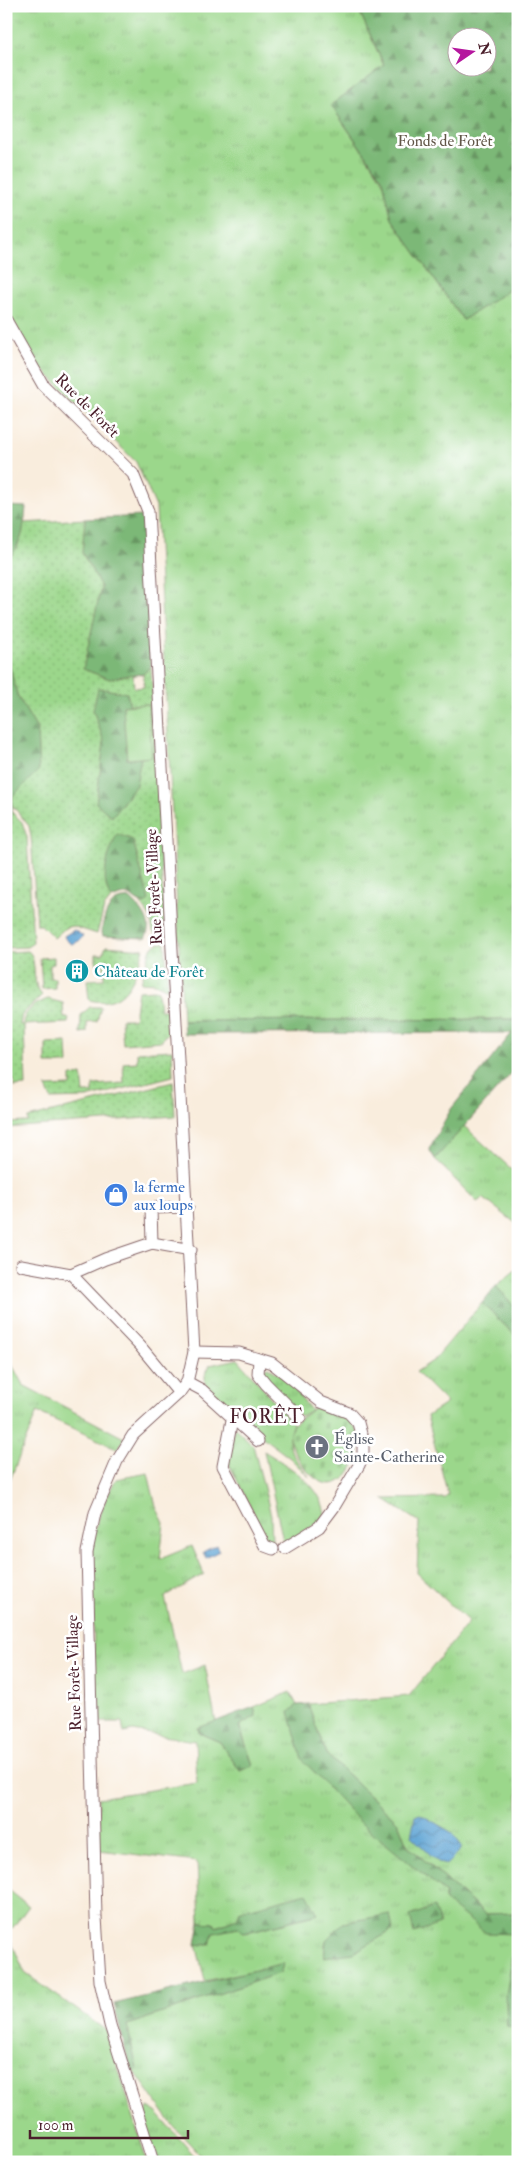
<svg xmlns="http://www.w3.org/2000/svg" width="524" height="2168" viewBox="0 0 524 2168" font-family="'IM FELL Double Pica',serif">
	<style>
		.grass { fill: url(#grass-tufts); stroke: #727b5b; fill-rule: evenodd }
		.forest { fill: url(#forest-firs); stroke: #636c51; fill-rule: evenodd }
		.cemetery { fill: url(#cemetery-stones); stroke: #727b5b }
		.park { fill: url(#park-dots); stroke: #727b5b; fill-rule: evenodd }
		.pitch { fill: #9bd78b; stroke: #727b5b }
		.water { fill: url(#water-waves); stroke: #546280 }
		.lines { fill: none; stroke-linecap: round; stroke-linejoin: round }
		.minor-casing { stroke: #876769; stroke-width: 13 }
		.minor { stroke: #fff; stroke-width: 11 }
		.labels { text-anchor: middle; stroke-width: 5; stroke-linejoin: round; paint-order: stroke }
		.park-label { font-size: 16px; fill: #625648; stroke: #fff }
		.street-label { font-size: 16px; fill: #4a1f2b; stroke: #fff }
		.culture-label { font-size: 16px; fill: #0d838f; stroke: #fff; text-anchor: start }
		.shop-label { font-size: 16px; fill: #366cbe; stroke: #fff; text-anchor: start }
		.worship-label { font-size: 16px; fill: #5b616d; stroke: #fff; text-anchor: start }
		.quarter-label { font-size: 19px; letter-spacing: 1px; fill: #4a1f2b; stroke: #fff }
	</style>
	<defs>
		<pattern id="grass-tufts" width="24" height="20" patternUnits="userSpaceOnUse" patternTransform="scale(1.25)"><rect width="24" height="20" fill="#9bd78b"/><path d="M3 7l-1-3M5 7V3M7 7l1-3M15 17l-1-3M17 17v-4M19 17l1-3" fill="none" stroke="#87b878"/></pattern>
		<pattern id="forest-firs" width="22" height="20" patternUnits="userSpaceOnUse" patternTransform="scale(1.25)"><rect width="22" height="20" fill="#7cb877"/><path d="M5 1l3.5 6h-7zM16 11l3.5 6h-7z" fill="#689562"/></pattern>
		<pattern id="cemetery-stones" width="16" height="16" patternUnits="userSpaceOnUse" patternTransform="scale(1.25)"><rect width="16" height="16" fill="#9bd78b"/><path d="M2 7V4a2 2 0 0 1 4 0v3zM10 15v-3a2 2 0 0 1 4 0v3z" fill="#87b878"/></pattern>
		<pattern id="park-dots" width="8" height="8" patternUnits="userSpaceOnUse" patternTransform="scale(1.25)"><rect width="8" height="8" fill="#9bd78b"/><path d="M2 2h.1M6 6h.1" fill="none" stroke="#87b878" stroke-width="1.8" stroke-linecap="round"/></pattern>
		<pattern id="water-waves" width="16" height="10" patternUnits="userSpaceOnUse" patternTransform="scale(1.25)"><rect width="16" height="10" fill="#5ea4d4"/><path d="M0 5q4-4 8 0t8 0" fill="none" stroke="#5085ac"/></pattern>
	</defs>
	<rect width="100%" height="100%" fill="#fff"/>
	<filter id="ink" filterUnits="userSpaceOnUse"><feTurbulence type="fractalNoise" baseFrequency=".02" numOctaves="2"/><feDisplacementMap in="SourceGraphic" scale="10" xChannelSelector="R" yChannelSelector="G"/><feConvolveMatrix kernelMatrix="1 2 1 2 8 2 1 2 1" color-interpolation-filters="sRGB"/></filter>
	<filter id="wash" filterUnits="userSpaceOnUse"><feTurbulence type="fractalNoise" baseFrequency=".0096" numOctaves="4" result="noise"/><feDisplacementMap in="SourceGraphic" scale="20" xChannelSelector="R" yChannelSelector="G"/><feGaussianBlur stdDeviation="1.12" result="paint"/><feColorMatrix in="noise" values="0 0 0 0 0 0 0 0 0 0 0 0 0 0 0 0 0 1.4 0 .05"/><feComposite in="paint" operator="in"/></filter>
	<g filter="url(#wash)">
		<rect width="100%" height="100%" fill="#f9eddd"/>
		<g class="grass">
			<polygon points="6,6 357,6 384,66 331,105 383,181 392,219 463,320 518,284 518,1019 183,1021 156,507 136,462 30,357 6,306"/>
			<polygon points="464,1126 518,1175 518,1225 483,1198 477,1202 435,1159"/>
			<polygon points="518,1268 518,1311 496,1286"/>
			<polygon points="482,1303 518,1338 518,1913 485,1914 407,1845 398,1822 326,1754 308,1704 409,1696 469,1622 417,1573 419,1522 383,1499 445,1498 448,1495 427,1416 447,1403 416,1372 434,1360"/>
			<polygon points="6,1320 9,1324 10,1361 23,1385 124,1438 118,1449 37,1412 6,1490"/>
			<path d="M238,1359L293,1424C282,1448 296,1458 309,1477L290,1458L242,1422L205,1384V1375L210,1365Z"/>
			<polygon points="268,1367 287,1380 311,1410 301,1416 269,1385 261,1370"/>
			<polygon points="234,1427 253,1445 271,1515 272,1541 268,1542 228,1462"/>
			<path d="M264,1451C288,1466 321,1484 325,1514L317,1524L286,1541H283Z"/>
			<path d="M148,1473L156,1507L164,1523L160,1559L192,1546L204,1574L165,1597L182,1674L205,1665L216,1723L198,1728L199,1733L220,1742L240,1771L253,1765L239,1725L256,1716L254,1707L290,1692L297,1705L290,1712L446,1893L444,1900L516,1934L506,1998L507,2026L518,2028V2162H207L174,2127L135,2072L137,2069L127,2025L279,1973L284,1964L205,1981L196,1944L210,1945L212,1933L238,1928L243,1933L318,1914L237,1919L216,1927L214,1923L200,1922L197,1862L99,1850L98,1798L197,1783L195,1741L133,1731L124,1733L122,1722H96L91,1539L106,1498L116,1479ZM390,1915L324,1957L326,1940L343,1923Z"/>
			<polygon points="6,1888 29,1906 8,1934 25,1973 107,2031 147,2162 6,2162"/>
			<path d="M148,2108L156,2112L200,2162H159C154,2147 140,2123 148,2108Z"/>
		</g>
		<g class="forest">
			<path d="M357,6H518V284L463,320L392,219L383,180L331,105L384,65ZM456,38H486V68H456Z"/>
			<path d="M6,506L26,507C24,527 23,546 6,561Z"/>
			<polygon points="143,516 151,667 143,674 109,679 83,669 101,587 82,553 85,519"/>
			<polygon points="6,619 11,626 7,656 18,697 37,729 39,770 13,796 10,834 6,840"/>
			<polygon points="98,688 127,693 130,705 123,706 127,759 141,758 136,785 112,817 96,803 104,742 93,710"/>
			<path d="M117,833L133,840L149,900L145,904C126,898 137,890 111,899C99,878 108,854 117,833Z"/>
			<path d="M130,898C140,908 155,923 145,938L103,936C99,928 107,908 114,902C119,899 124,899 130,898Z"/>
			<polygon points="518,1019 518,1066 435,1159 429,1149 451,1109 512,1033 184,1034 183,1021"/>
			<polygon points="496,1286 518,1311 518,1338 482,1303"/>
			<polygon points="308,1704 326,1754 398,1822 407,1845 485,1914 518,1913 518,2028 507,2026 506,1998 515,1934 486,1933 444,1900 446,1893 363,1825 302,1759 289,1712 297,1705"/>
			<polygon points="254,1707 256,1716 239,1726 253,1765 240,1771 220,1742 199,1733 198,1728"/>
			<polygon points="307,1893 318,1914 243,1933 238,1928 213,1933 210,1945 196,1944 200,1922 214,1923 216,1927 237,1919 240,1911"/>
			<polygon points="434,1907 440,1924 414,1933 410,1916"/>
			<polygon points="390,1914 393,1930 353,1953 324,1957 326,1940 343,1923"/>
			<polygon points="284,1963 280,1973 127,2025 137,2069 135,2072 131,2072 114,2004"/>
		</g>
		<path class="cemetery" d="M317,1406C330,1411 347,1415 356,1428C367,1442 354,1474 339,1482C316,1493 294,1456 289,1438L293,1424Z"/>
		<g class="park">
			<path d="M85,519L82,553L101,587L83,669L109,679L133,674L134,688L144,687L143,674L151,667L165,937H160L153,932L150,917L140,902L145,904L149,900L133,840L117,834C108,854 99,879 111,899L104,908L97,934L72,926L65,928L54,938L41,925H37L31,837L29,826L12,805L13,796L39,770L37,729L18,697L7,656L11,626L6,619V561C17,551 23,537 24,523ZM98,688L127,693L130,705L148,704L152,757L141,758L136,785L112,817L96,803L104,742L93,710Z"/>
			<polygon points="12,812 22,822 27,837 33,943 27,947 6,948 6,840 10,834"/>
			<polygon points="159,943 165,943 168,989 155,983 141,982 151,948"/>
			<path d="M106,946L144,949C135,977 127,1009 89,1000L87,980L104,979V963H96V954H103Z"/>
			<path d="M28,951C38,957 30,984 42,995L22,1015L20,1025H23C23,1011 36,1003 48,999L63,1003L64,1018H69L68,1023L24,1025L26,1086L14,1087V1080L6,1081V952Z"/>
			<polygon points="54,957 54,964 50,965 50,978 55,978 55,988 42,989 40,958"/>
			<polygon points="155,990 158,991 160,1010 169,1010 171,1033 164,1036 162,1041 123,1044 121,1019 134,1019 138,991"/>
			<polygon points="90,1007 101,1007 97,1021 87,1022 87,1032 80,1033 81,1015"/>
			<polygon points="67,1042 68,1064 46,1064 46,1043"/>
			<polygon points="172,1050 173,1076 87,1098 51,1099 46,1087 71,1086 71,1076 82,1075 84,1093 93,1093 93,1085 124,1083 123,1063 137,1062 137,1052"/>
			<polygon points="173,1082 175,1116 6,1128 6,1123 28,1122 28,1118"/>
		</g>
		<polygon class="pitch" points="148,704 152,757 127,759 123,706"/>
		<g class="water">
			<polygon points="74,930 83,936 79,941 72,944 66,940 64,936"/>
			<polygon points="216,1545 219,1551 206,1558 203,1552"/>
			<polygon points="420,1814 451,1832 461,1845 461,1850 447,1864 438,1862 411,1836 415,1816"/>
		</g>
	</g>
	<g filter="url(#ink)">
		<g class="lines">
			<g class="minor-casing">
				<g id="minor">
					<polyline points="6,320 43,385 133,474 148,511 194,1352 187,1382 179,1393 133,1435 117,1461 95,1513 87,1552 96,1917 100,1981 110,2025 153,2162"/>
					<polyline points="152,1243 151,1208 188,1207"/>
					<polyline points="152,1243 191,1250"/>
					<polyline points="21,1265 71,1274 105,1259 152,1243"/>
					<polyline points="71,1274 140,1346 179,1393"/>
					<polyline points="194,1352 239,1353 272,1363 321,1402 349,1413 358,1423 363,1441 363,1455 359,1465 334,1507 319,1527 285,1548"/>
					<polyline points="259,1360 258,1374 266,1384 300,1418"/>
					<polyline points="187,1382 202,1390 258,1441"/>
					<polyline points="232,1420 223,1466 265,1546 273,1549"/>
				</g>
			</g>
			<use href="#minor" class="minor"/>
		</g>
	</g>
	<defs>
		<g id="building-disc" transform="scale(1.25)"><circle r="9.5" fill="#0f9aa8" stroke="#fff"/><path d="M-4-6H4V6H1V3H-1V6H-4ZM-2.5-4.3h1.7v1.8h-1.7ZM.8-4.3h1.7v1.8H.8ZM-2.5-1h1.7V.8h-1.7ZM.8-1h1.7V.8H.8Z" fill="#fff"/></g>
		<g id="shop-disc" transform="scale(1.25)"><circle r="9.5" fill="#3f7fe0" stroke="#fff"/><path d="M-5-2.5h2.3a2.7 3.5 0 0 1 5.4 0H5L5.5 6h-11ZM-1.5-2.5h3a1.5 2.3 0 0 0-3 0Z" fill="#fff"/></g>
		<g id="church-disc" transform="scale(1.25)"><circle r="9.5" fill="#6b7280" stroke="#fff"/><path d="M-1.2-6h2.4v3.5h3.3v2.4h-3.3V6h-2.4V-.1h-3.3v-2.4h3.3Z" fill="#fff"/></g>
	</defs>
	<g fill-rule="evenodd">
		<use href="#building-disc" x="77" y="971"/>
		<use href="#shop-disc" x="116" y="1195"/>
		<use href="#church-disc" x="317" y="1447"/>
	</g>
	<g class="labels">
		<g class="park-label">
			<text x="445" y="146">Fonds de Forêt</text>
		</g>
		<g class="street-label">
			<text transform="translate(88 405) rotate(45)" y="6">Rue de Forêt</text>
			<text transform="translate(153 887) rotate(-93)" y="6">Rue Forêt-Village</text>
			<text transform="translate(73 1673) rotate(-92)" y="6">Rue Forêt-Village</text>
		</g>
		<g class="culture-label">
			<text x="94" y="977">Château de Forêt</text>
		</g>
		<g class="shop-label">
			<text x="134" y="1192">la ferme<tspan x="134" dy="18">aux loups</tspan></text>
		</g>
		<g class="worship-label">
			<text x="334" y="1444">Église<tspan x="334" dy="18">Sainte-Catherine</tspan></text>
		</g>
		<g class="quarter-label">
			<text x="266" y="1423">FORÊT</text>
		</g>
	</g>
	<rect width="524" height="2168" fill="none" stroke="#fff" stroke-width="25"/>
	<g transform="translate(472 52) rotate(77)"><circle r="24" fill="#ffffff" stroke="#b7a5aa"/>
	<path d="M0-4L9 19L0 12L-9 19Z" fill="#b5179e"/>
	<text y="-8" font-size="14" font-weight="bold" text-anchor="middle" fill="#4a1f2b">N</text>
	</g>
	<path d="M30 2130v8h158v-8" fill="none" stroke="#4a1f2b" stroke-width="2.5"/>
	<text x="38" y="2130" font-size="15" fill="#4a1f2b" stroke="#ffffff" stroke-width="4" paint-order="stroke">100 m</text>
</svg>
